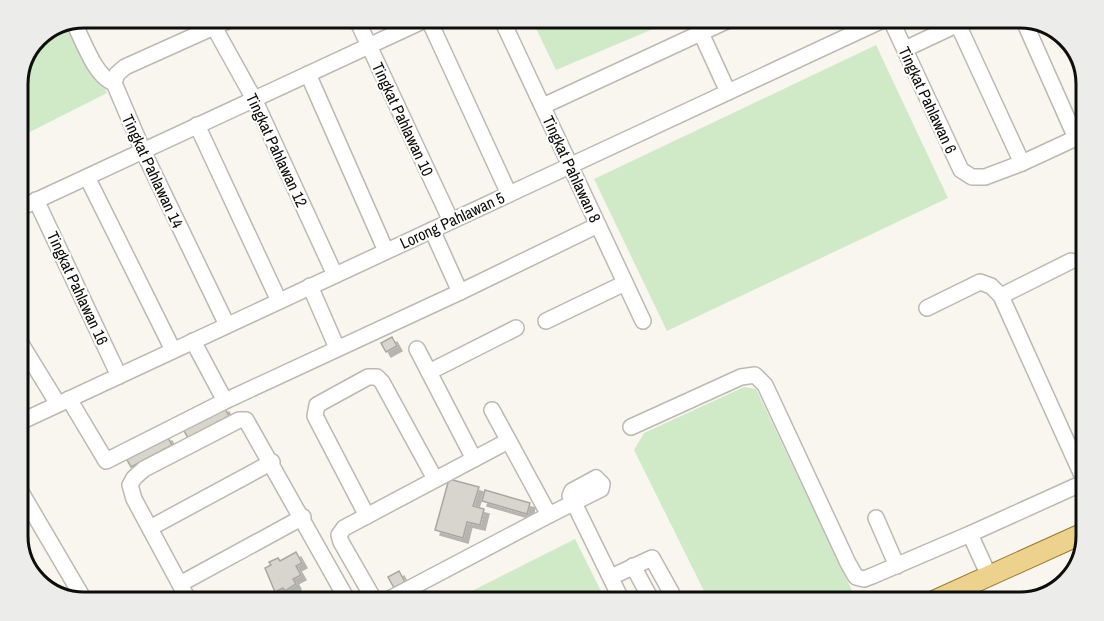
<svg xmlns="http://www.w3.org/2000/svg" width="1104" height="621" viewBox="0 0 1104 621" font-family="'Archivo Narrow',sans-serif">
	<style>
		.green { fill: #d0eac8 }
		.building { fill: #d8d5ce; stroke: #a9a7a0; stroke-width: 1.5; filter: url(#shadow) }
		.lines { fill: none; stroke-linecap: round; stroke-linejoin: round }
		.minor-casing { stroke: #bcb9b3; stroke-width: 18 }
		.major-casing { stroke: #967a2d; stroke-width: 22 }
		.minor { stroke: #fff; stroke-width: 15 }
		.major { stroke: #ecd28c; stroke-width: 20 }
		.labels { text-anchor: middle; stroke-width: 4.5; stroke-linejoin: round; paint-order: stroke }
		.street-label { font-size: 16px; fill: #0e0e0b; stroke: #fff }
		.rim { fill: none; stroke: #0e0e0b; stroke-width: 3 }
	</style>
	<defs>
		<filter id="shadow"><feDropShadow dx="5" dy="5" stdDeviation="0" flood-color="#0004"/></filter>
	</defs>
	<rect width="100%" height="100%" fill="#f8f6ee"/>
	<g class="green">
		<polygon points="531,18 679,18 556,70"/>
		<polygon points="72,23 107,93 18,138 18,81 38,37"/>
		<polygon points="876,45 948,198 667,331 594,179"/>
		<polygon points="744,387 756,389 855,597 842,603 710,603 634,450 644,433"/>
		<polygon points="575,539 607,603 448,603"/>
	</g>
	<g class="building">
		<polygon points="392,337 397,346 386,352 381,343"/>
		<polygon points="224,407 229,416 188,438 183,429"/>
		<polygon points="167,436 172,445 131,467 126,458"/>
		<polygon points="449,479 479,487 473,506 484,509 480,525 467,522 463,538 435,530"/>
		<polygon points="485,490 530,503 527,514 482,501"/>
		<polygon points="296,552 302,563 296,566 301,575 293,579 296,584 285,591 283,588 275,592 265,568 271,565 269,562 278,558 280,561"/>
		<polygon points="399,571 405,582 394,588 388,577"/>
		<polygon points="300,590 303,596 311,592 315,601 321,598 324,603 282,603 289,599 288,597"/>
	</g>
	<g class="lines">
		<g class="minor-casing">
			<g id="minor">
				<polyline points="356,18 451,221"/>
				<polyline points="428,18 509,194"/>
				<polyline points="501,18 643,321"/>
				<polyline points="890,18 961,170 972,177 985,177 1022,163 1076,138 1086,138"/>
				<polyline points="955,18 1022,163"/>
				<polyline points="1023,19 1076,138"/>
				<path d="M74,23C83,40 95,77 114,83"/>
				<polyline points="214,27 254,99 335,275"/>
				<polyline points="701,33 728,92"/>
				<polyline points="905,49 971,18"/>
				<polyline points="308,74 386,251"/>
				<polyline points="114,83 143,151 227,325"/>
				<polyline points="114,83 117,74 125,67 234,18"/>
				<polyline points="543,106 733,18"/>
				<polyline points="197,125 279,301"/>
				<polyline points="87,177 173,350"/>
				<polyline points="36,200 119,376"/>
				<polyline points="18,209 429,18"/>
				<polyline points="432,230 460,292"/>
				<polyline points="310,286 337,348"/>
				<polyline points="1001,296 1071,261"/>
				<polyline points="927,308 980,282 991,286 1001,296 1086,484"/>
				<polyline points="546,321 625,283"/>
				<polyline points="18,339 58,404"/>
				<polyline points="193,341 225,401"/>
				<polyline points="417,349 474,459"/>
				<polyline points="429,372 516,328"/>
				<polyline points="69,399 106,461 225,401 460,292 598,225"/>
				<polyline points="492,410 549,515"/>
				<polyline points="18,423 887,18"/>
				<polyline points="631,427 741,377 755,375 765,385 848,563 856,577 864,579 872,576 970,534"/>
				<polyline points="18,487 86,603"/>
				<polyline points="367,516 315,416 317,405 368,377 377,377 382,382 435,479"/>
				<polyline points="876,518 897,566"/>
				<polyline points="150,528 272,462"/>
				<polyline points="633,566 653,603"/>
				<polyline points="989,576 970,534 1085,482"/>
				<polyline points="611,577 652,558 671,592 673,598 670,603"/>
				<polyline points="180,584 303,517"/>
				<polyline points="190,603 134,499 130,485 134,478 144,469 239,420 246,420 349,603"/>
				<polyline points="376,603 341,542 339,535 344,528 508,441"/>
				<polyline points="382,603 549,515 601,489 602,484 596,478 572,491 570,496 574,503 623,603"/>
			</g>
		</g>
		<g class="major-casing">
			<polyline id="major" points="929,603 1086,532"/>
		</g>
		<use href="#minor" class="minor"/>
		<use href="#major" class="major"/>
	</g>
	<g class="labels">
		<g class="street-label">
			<text transform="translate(928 100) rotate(65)" y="6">Tingkat Pahlawan 6</text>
			<text transform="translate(403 119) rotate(65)" y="6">Tingkat Pahlawan 10</text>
			<text transform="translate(277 150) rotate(65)" y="6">Tingkat Pahlawan 12</text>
			<text transform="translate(572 169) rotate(65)" y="6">Tingkat Pahlawan 8</text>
			<text transform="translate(153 171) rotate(65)" y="6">Tingkat Pahlawan 14</text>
			<text transform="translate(452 220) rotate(-25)" y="6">Lorong Pahlawan 5</text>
			<text transform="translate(78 288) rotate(65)" y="6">Tingkat Pahlawan 16</text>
		</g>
	</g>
	<path d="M0 0H1104V621H0ZM84 28H1020A56 56 0 0 1 1076 84V536A56 56 0 0 1 1020 592H84A56 56 0 0 1 28 536V84A56 56 0 0 1 84 28Z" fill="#ececeb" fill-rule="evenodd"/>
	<path class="rim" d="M84 28H1020A56 56 0 0 1 1076 84V536A56 56 0 0 1 1020 592H84A56 56 0 0 1 28 536V84A56 56 0 0 1 84 28Z"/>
</svg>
